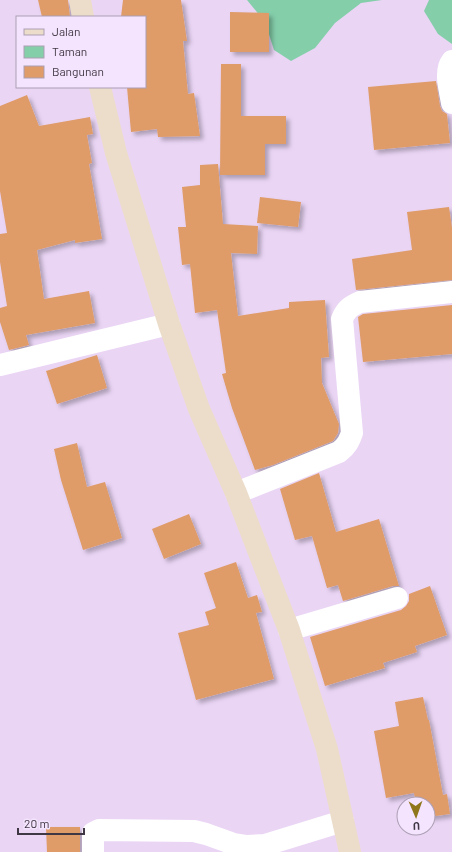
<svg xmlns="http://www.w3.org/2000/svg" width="452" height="852" viewBox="0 0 452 852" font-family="Barlow,sans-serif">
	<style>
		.green { fill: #84ceaa }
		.building { fill: #df9b68; filter: url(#shadow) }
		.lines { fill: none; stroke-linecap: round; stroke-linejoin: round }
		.street { stroke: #fff; stroke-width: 22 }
		.secondary { stroke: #ecdcca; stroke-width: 22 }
	</style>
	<defs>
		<filter id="shadow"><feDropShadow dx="3.5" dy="3.5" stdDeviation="2" flood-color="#0004"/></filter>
	</defs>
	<rect width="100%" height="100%" fill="#ead5f5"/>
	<g class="green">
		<polygon points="247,0 382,0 361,3 335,23 315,48 291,61 274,50 265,22"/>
		<polygon points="429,0 452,0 452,44 438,34 424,11"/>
	</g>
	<g class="building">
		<polygon points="38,0 68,0 70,17 42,17"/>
		<polygon points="123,0 181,0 187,41 183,41 188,94 194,93 200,136 158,137 157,129 131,132 127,87 145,87 145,17 121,17"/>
		<polygon points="230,12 269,13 269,52 230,52"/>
		<polygon points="221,64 241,64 241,116 286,116 286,144 265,144 265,175 220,175"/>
		<polygon points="436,81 440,106 442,111 447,114 450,143 374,150 368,87"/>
		<polygon points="27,95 39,126 90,117 93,134 87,135 92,163 89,164 102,239 75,243 75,240 37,250 44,299 89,291 95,323 26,335 29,345 9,350 0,322 0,308 7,306 0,262 0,234 7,233 0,191 0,106"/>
		<polygon points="218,164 223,224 258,226 257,254 231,253 238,316 289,308 289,302 325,300 329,357 321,358 322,383 339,424 338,433 333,441 273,465 255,470 232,408 222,374 226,373 217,310 195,313 190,264 182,265 178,227 186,227 182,187 200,185 200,165"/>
		<polygon points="260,197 301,202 298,227 257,223"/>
		<polygon points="449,207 452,228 452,280 356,290 352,259 412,250 407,212"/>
		<polygon points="452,305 452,354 363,362 358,317 363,314"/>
		<polygon points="97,355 107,388 57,404 46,371"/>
		<polygon points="77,443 87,487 105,482 122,538 83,550 61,480 54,449"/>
		<polygon points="319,473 336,532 379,519 399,586 393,586 343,601 338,585 327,588 312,536 295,540 280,489"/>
		<polygon points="189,514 201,544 164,559 152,529"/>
		<polygon points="236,562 248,598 257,595 262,612 256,613 274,679 196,700 178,633 209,625 205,612 216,608 204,573"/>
		<polygon points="430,586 447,635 415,646 417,652 383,663 385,668 325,686 310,637 401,610 406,606 409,601 409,594"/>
		<polygon points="423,697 428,720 429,720 443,795 447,794 450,814 428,817 428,804 416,804 414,793 386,798 374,731 399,726 395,702"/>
		<polygon points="46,827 80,827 80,852 47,852"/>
	</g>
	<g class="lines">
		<g class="street">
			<path d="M452,61C444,71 450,91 452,103"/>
			<polyline points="0,365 169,324"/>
			<path d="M236,493L339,452C347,446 349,441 352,433L342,319C346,309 351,306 360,302L452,292"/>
			<polyline points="289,630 397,598"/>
			<polyline points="93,852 93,833 99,830 194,831 206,834 234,844 247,846 265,845 343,821"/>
		</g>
		<g class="secondary">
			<polyline points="80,0 83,17"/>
			<polyline points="100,87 116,153 169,324 199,409 236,493 289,630 327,749 350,852"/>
		</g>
	</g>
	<rect x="16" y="16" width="130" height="72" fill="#f5e4fd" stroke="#ac9fb3"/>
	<rect x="24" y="29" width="20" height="6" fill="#ecdcca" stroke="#ac9fb3"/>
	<text x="52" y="36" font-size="12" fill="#3f3743">Jalan</text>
	<rect x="24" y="46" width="20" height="12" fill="#84ceaa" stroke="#ac9fb3"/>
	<text x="52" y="56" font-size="12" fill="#3f3743">Taman</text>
	<rect x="24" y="66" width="20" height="12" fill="#df9b68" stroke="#ac9fb3"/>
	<text x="52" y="76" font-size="12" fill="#3f3743">Bangunan</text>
	<g transform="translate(416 816) rotate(178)"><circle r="19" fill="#f5e4fd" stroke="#ac9fb3"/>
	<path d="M0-3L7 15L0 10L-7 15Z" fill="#8f761b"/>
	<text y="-6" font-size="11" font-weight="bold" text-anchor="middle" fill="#3f3743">U</text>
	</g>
	<path d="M18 828v6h66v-6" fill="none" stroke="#3f3743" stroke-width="2"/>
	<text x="24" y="828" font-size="12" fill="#3f3743" stroke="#f5e4fd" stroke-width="3" paint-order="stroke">20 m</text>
</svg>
